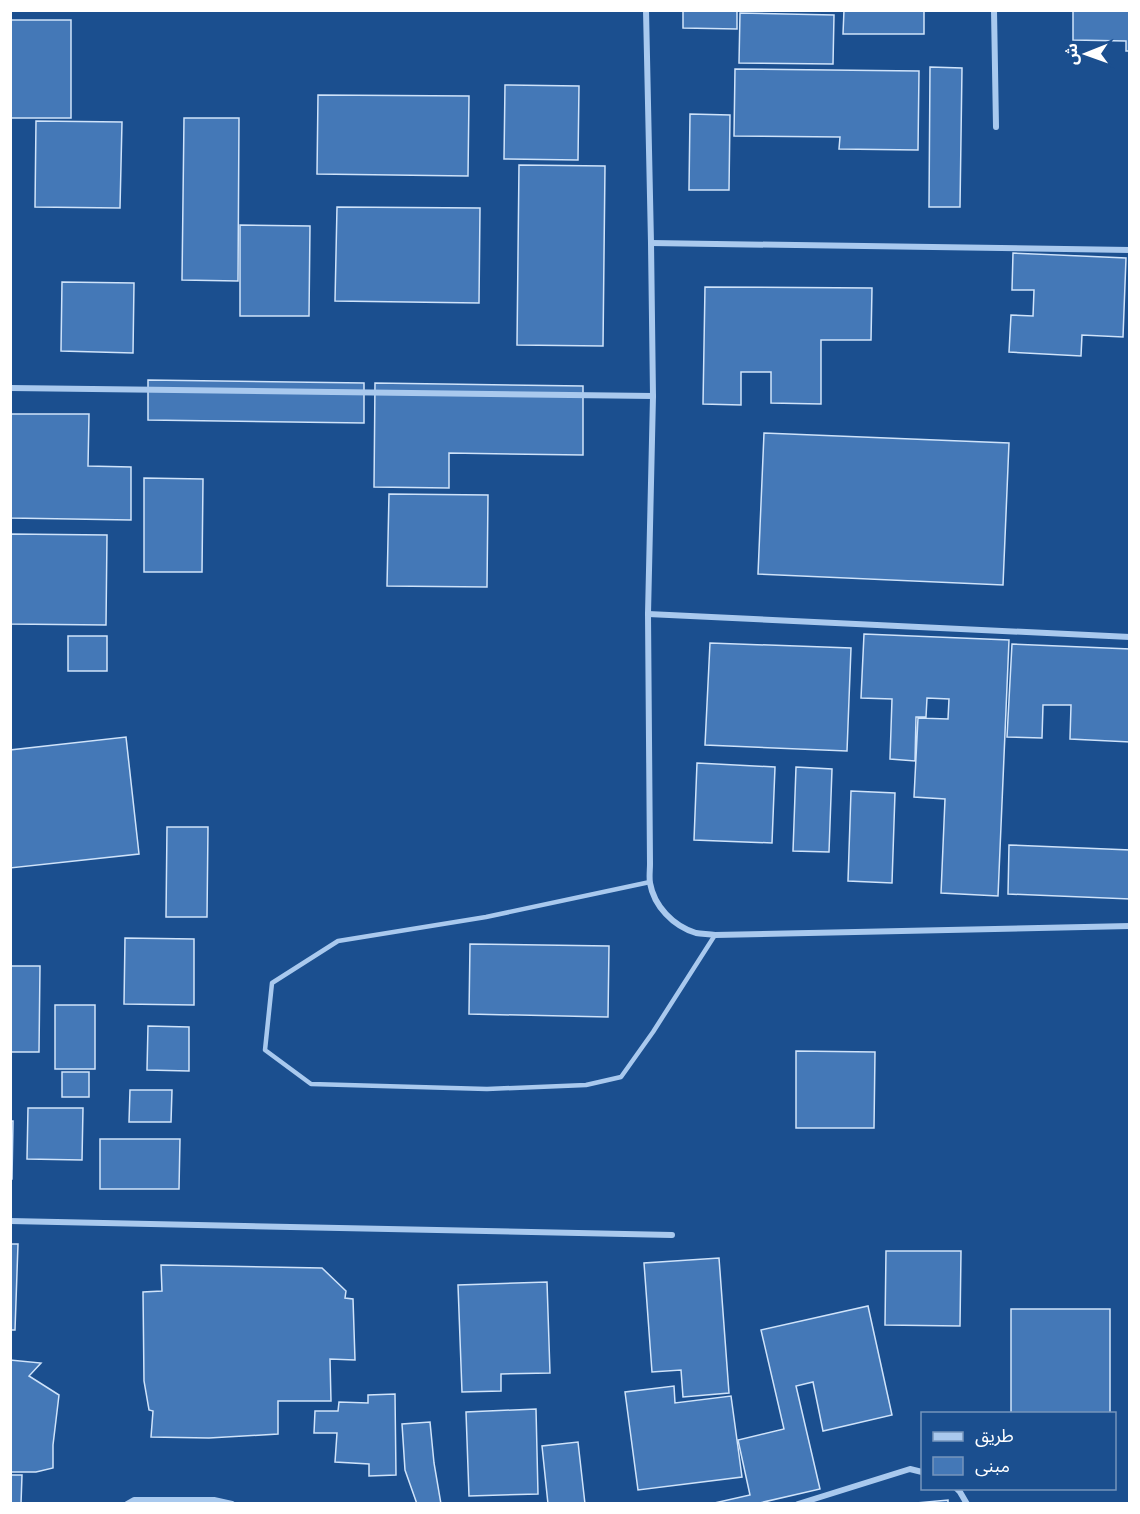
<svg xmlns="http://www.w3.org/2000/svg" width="1140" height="1514" viewBox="0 0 1140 1514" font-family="Ubuntu,'Noto Sans Arabic',sans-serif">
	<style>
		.building { fill: #4478b7; stroke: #cfe3fa; stroke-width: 1.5 }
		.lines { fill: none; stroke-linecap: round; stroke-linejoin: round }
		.service { stroke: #a9c9ee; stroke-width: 4.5 }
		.minor { stroke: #a9c9ee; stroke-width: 6 }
	</style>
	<rect width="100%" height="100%" fill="#1b4f8f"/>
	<g class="building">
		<polygon points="683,10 737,10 737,29 683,28"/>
		<polygon points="844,10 924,10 924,34 843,34"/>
		<polygon points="1073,10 1130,10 1130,51 1126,51 1126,41 1073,40"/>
		<polygon points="740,13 834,15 833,64 739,63"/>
		<rect x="10" y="20" width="61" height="98"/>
		<polygon points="930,67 962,68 960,207 929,207"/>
		<polygon points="735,69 919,71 918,150 839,149 840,137 734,136"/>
		<polygon points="505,85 579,86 578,160 504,159"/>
		<polygon points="318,95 469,96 468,176 317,174"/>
		<polygon points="690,114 730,115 729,190 689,190"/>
		<polygon points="184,118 239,118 238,281 182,280"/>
		<polygon points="36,121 122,122 120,208 35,207"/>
		<polygon points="519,165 605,166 603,346 517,345"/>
		<polygon points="337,207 480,208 479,303 335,301"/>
		<polygon points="240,225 310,226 309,316 240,316"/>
		<polygon points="1013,253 1126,258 1123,337 1082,335 1081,356 1009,352 1011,315 1033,316 1034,290 1012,290"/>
		<polygon points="62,282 134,283 133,353 61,351"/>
		<polygon points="705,287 872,288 871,340 821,340 821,404 771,403 771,372 741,372 741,405 703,404"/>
		<polygon points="148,380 364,383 364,423 148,420"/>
		<polygon points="375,383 583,386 583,455 449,453 449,488 374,487"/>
		<polygon points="10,414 89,414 88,466 131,467 131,520 10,518"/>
		<polygon points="764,433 1009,443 1003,585 758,574"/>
		<polygon points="144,478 203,479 202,572 144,572"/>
		<polygon points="389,494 488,495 487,587 387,586"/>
		<polygon points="10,534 107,535 106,625 10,624"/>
		<polygon points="864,634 1009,640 998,896 941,893 945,799 914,797 918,718 948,719 949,699 927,698 926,717 916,717 915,761 890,759 892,699 861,698"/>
		<rect x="68" y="636" width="39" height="35"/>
		<polygon points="710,643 851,648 847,751 705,745"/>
		<polygon points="1012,644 1130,649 1130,742 1070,739 1071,705 1043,705 1042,738 1007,737"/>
		<polygon points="126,737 139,854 10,868 10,750"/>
		<polygon points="697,763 775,767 772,843 694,840"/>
		<polygon points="796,767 832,769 829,852 793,851"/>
		<polygon points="851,791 895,793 892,883 848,881"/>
		<polygon points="167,827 208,827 207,917 166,917"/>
		<polygon points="1009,845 1130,850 1130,899 1008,894"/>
		<polygon points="125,938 194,939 194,1005 124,1004"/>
		<polygon points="470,944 609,946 608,1017 469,1014"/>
		<polygon points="10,966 40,966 39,1052 10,1052"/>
		<rect x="55" y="1005" width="40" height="64"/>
		<polygon points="148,1026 189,1027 189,1071 147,1070"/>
		<polygon points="796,1051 875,1052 874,1128 796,1128"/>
		<rect x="62" y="1072" width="27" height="25"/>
		<polygon points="130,1090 172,1090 171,1122 129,1122"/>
		<polygon points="28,1108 83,1108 82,1160 27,1159"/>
		<polygon points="10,1121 13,1121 12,1179 10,1179"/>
		<polygon points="100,1139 180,1139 179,1189 100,1189"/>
		<polygon points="10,1244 18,1244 15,1330 10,1330"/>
		<polygon points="886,1251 961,1251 960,1326 885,1325"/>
		<polygon points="719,1258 729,1393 683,1397 681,1370 652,1372 644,1263"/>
		<polygon points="161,1265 322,1268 346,1291 345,1298 353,1299 355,1360 330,1359 331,1401 278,1401 278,1434 209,1438 151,1437 153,1411 149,1410 144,1381 143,1292 162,1291"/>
		<polygon points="547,1282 550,1373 501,1374 501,1391 462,1392 458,1285"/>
		<polygon points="868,1306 892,1415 823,1431 813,1382 796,1386 820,1489 755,1504 710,1504 750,1495 738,1440 784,1429 761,1330"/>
		<rect x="1011" y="1309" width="99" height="105"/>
		<polygon points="10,1360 41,1363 29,1376 59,1395 53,1445 53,1468 36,1472 10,1472"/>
		<polygon points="674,1386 675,1403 731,1396 742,1477 638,1490 625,1392"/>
		<polygon points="395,1394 396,1475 369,1476 369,1464 335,1462 337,1433 314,1433 315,1411 338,1411 339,1402 368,1403 368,1395"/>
		<polygon points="536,1409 538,1494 469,1496 466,1412"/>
		<polygon points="430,1422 434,1463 441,1504 417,1504 405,1470 402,1424"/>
		<polygon points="578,1442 585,1504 548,1504 542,1446"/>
		<polygon points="10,1475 22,1475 21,1504 10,1503"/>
		<polygon points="948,1500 948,1504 905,1504"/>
	</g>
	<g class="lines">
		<polyline class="service" points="650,882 486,917 338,941 272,983 265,1050 311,1084 487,1089 586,1085 621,1077 653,1032 715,935"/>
		<g class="minor">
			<path d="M646,10L651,243L653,396L648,614L650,864C650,870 649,877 650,883C654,906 673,926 696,933C702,934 709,934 715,935L1130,926"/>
			<polyline points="994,10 996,127"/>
			<polyline points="651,243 1130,250"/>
			<polyline points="10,388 653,396"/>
			<polyline points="648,614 1130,637"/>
			<polyline points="10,1221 672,1235"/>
			<polyline points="956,1488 960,1492 967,1504"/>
			<polyline points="127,1504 134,1500 214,1500 232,1504"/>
			<polyline points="798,1504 910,1469 922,1472"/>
		</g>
	</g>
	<rect width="1140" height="1514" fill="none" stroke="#ffffff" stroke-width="24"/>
	<rect x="921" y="1412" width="195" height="78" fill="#1b4f8f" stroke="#7695bc" stroke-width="1.5"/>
	<rect x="933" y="1432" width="30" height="9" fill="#a9c9ee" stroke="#7695bc" stroke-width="1.5"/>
	<text x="975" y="1442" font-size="18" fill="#ffffff">طريق</text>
	<rect x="933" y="1457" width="30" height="18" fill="#4478b7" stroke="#7695bc" stroke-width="1.5"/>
	<text x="975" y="1472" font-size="18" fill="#ffffff">مبنى</text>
	<g transform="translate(1086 54) rotate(269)" stroke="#1b4f8f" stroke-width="4.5" paint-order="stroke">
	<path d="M0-4.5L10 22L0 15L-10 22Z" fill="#ffffff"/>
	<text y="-9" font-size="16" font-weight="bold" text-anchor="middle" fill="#ffffff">ش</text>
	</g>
</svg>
